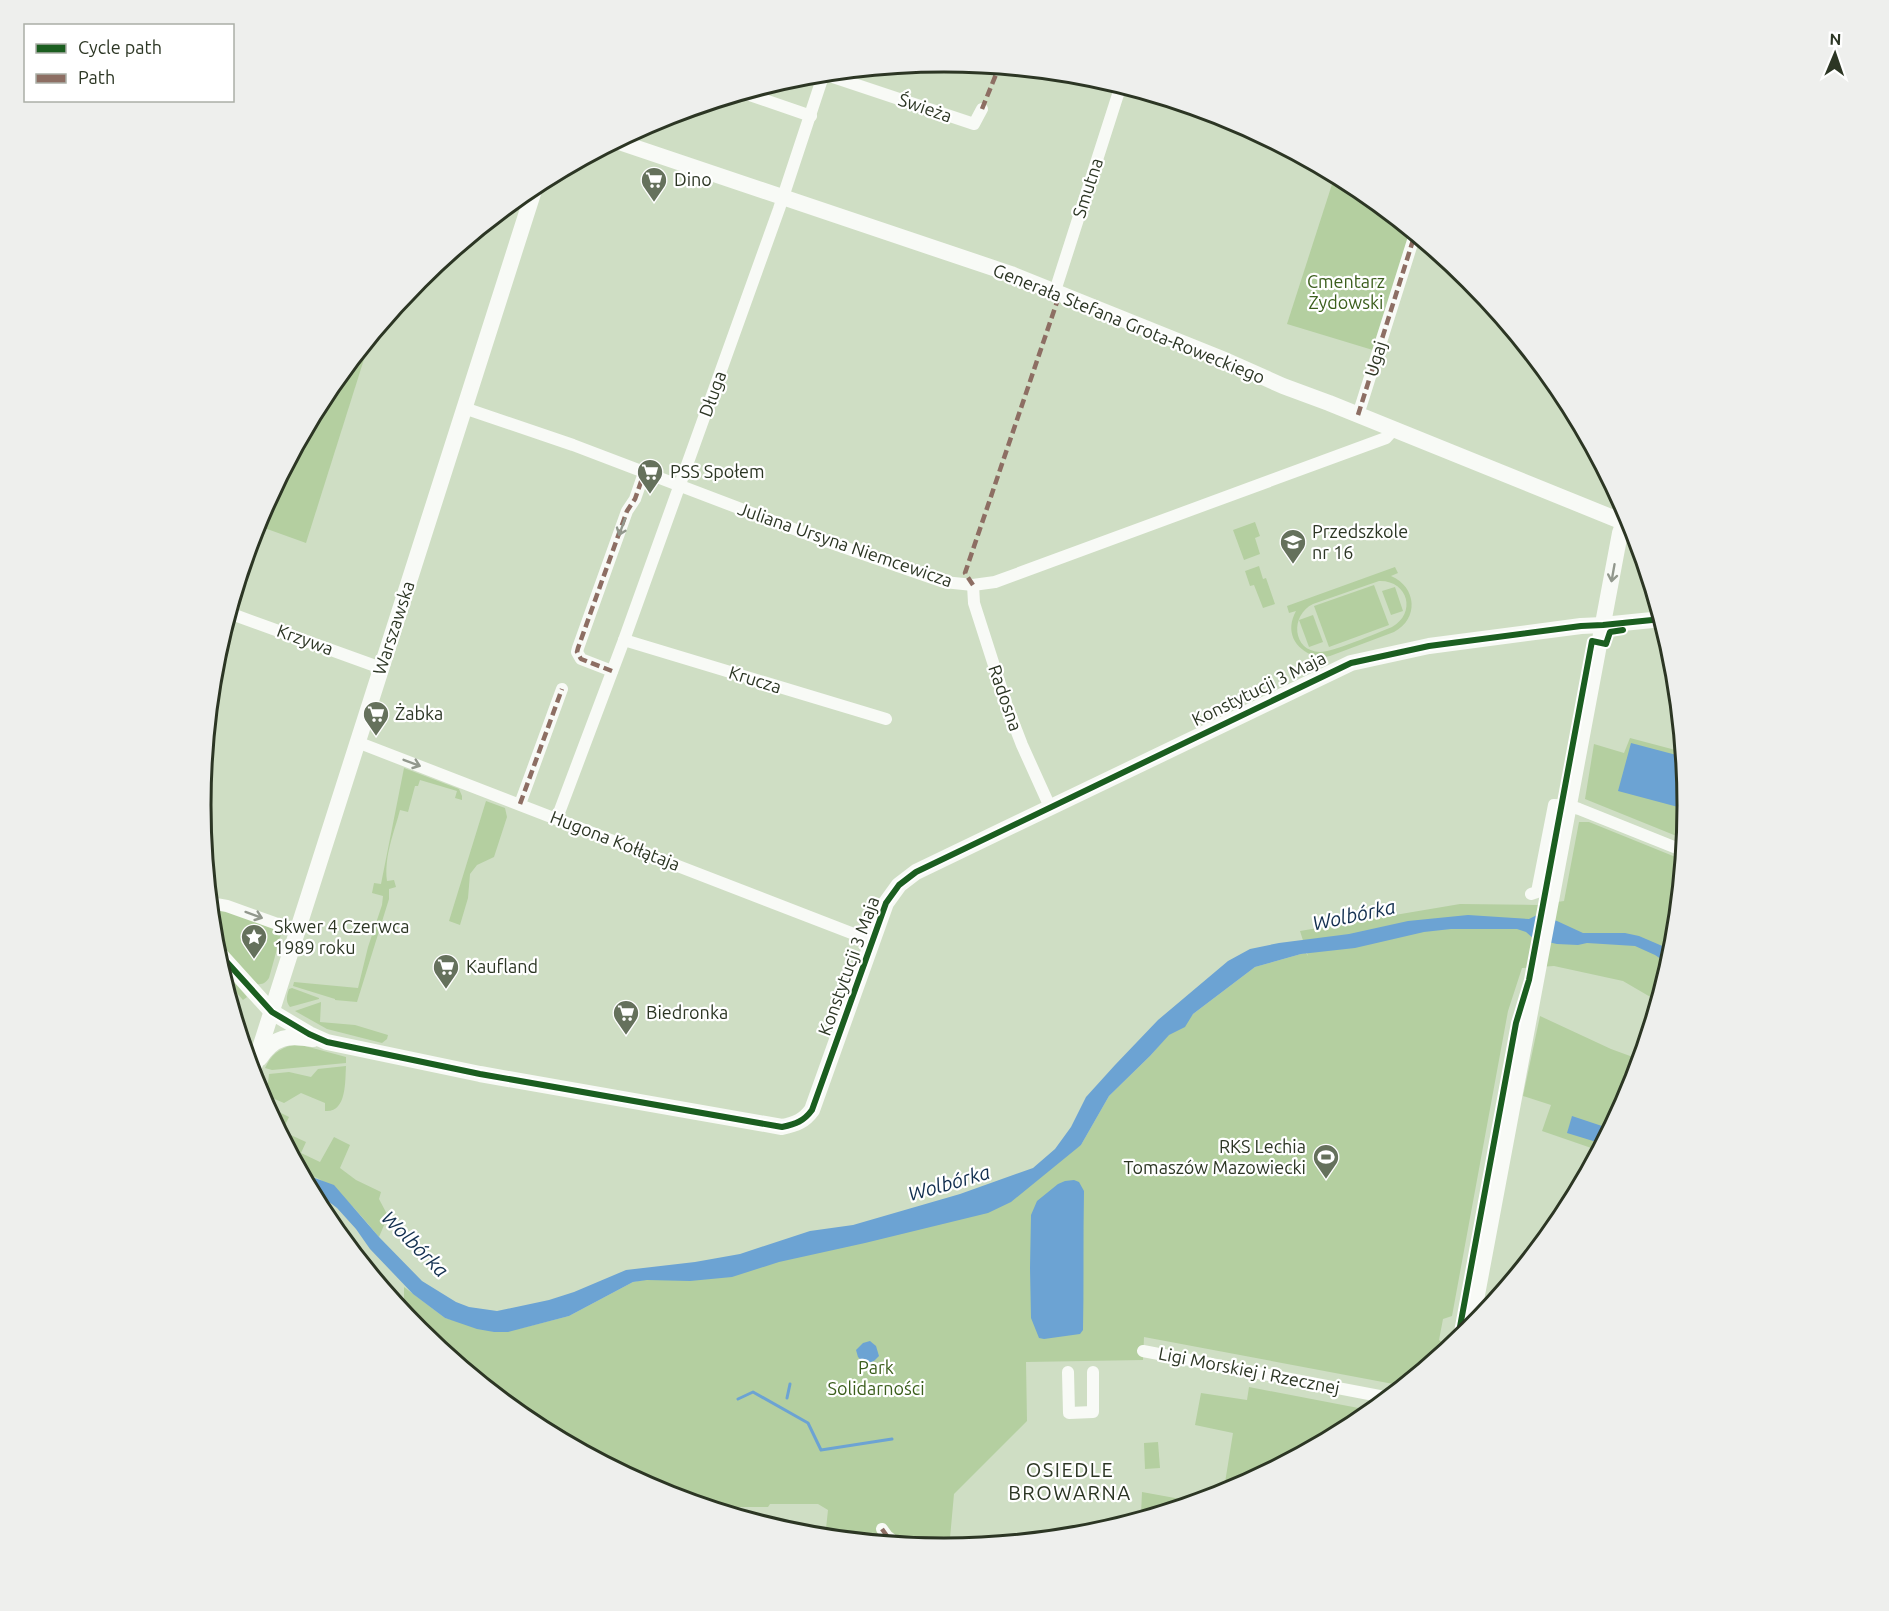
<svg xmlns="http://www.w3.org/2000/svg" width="1889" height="1611" viewBox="0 0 1889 1611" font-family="Ubuntu,sans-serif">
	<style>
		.green { fill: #b4cfa0; fill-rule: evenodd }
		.water { fill: #6ca3d3 }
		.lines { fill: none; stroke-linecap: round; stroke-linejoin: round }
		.stream { stroke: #6ca3d3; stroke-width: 3 }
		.street { stroke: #f8faf6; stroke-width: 12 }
		.secondary { stroke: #f8faf6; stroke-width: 16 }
		.quiet { stroke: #8d6e63; stroke-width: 4.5; stroke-dasharray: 9 4.5; stroke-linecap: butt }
		.cycleway-casing { stroke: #fff; stroke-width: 10 }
		.cycleway { stroke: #1b5e20; stroke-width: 6 }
		.oneway { stroke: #92988d }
		.labels { text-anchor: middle; stroke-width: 4.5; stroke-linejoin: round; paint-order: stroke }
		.street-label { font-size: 18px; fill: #2c3624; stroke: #fff }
		.poi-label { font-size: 18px; fill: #2c3624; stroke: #fff; text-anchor: start }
		.park-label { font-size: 18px; fill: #3b5e1c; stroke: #fff }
		.water-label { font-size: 20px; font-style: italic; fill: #122f4f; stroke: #fff }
		.neighbourhood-label { font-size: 20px; letter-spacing: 1.5px; fill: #2c3624; stroke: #fff }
		.rim { fill: none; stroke: #2c3624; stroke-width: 3 }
	</style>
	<rect width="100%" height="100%" fill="#cfdec4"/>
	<g class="green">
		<polygon points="1335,175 1358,187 1413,232 1376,351 1287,324"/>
		<polygon points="371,337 306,543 256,525 326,392"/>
		<polygon points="1255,522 1260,536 1255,538 1260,554 1244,560 1233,530"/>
		<polygon points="1259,566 1263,579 1266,578 1275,604 1263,608 1254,585 1250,586 1245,571"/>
		<path d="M1395,567L1398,573L1391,576C1417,587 1419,619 1394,632L1330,656L1311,660L1310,659L1315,656C1294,649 1285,631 1296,611L1289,613L1287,606ZM1379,581C1408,580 1417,613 1392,627C1377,633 1333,652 1320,652C1292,651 1290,615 1313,604Z"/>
		<polygon points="1374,585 1389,625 1329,647 1314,606"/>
		<polygon points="1395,587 1403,611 1391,615 1382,591"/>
		<polygon points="1313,615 1323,642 1309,647 1299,620"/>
		<polygon points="1630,738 1683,752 1687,794 1679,837 1585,799 1594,744 1624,753"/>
		<path d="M404,768L459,789L462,796V800L455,798L457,791L420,780L418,786H415L408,812L400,810C394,833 384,856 387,881L394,880L396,887L389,889V899L357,1002L335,1000V999L293,986L294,982L358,988L368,947L382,905L383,896L372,893L374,883L381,884Z"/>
		<polygon points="486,801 505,808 507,817 494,857 477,865 470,874 468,898 460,925 449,921"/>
		<polygon points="1579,822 1589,822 1683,860 1674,951 1659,1002 1623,981 1554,966 1522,968 1508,1011 1452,1316 1443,1319 1439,1340 1447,1346 1446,1352 1404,1386 1144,1337 1143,1360 1026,1362 1027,1421 954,1494 949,1549 944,1549 825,1538 828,1510 818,1504 770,1504 768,1507 707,1507 659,1493 531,1424 479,1382 479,1374 469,1373 418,1331 404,1314 404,1287 445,1318 495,1332 522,1328 569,1316 633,1282 964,1218 1081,1145 1109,1096 1150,1056 1169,1034 1193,1014 1255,967 1301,954 1306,953 1308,956 1300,931 1460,904 1537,905 1564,901"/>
		<path d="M211,908H220L282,931L269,978C266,982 263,985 257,984L213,937Z"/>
		<polygon points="219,964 247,997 243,1000 223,977"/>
		<path d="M292,988L319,998V999L290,1007C285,1001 287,995 289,989Z"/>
		<polygon points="321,1002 320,1022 355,1025 388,1035 387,1039 382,1043 327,1029 295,1011"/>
		<polygon points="1540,1016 1611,1049 1641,1060 1632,1091 1600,1151 1542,1131 1551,1105 1523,1096"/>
		<path d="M294,1045L305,1046L346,1057V1063L272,1070L265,1068C271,1055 279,1048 294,1045Z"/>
		<path d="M346,1066C345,1081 347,1113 325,1111V1103L301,1093L284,1103L258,1092L261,1082L268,1083L269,1074L289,1072L311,1077L318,1069Z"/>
		<path d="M265,1105L289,1117L282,1131L306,1142L301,1153L320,1162L334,1137L350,1145L340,1168L356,1180L381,1192L379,1199L388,1216L379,1237C357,1211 335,1181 301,1172Z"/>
		<polygon points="1249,1387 1374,1411 1358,1424 1223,1495 1233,1433 1195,1425 1201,1393 1247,1400"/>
		<polygon points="1158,1442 1160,1468 1145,1469 1144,1443"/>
		<polygon points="1142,1492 1197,1502 1199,1502 1153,1516 1141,1514"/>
	</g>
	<g class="water">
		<polygon points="1631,743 1684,757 1686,778 1678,807 1618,791"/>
		<polygon points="1468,915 1529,919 1537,915 1557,921 1583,933 1625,933 1639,936 1674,951 1670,965 1655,955 1635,946 1587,943 1578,945 1557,944 1534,939 1526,932 1517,929 1451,929 1424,932 1355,948 1301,954 1255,967 1193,1014 1185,1027 1169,1035 1150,1056 1109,1096 1081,1145 1011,1202 988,1213 865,1243 779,1262 732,1277 690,1281 647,1280 633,1282 569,1316 508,1332 494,1332 477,1329 445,1318 413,1294 370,1249 356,1229 337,1208 328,1201 313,1194 301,1173 334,1185 379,1237 422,1281 456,1302 469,1307 497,1311 549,1300 574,1292 626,1270 695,1262 740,1254 810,1231 853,1225 960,1194 1033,1168 1055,1149 1071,1127 1086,1097 1115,1065 1158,1020 1228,961 1250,949 1279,943 1349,934 1408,921"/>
		<polygon points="1572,1116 1611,1129 1603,1144 1567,1133"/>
		<path d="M1074,1180L1079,1182L1084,1191C1083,1237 1084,1284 1083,1330L1080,1334L1044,1339L1039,1338L1031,1318L1030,1268L1031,1215L1037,1201L1058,1184L1065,1181Z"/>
		<polygon points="870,1341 876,1346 879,1356 874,1361 865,1364 858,1357 856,1350 863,1343"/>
	</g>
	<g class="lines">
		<g class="stream">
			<polyline points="787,1398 790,1384"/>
			<polyline points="738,1399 753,1392 808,1423 821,1450 892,1439"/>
		</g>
		<g class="street">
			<polyline points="824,74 974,124 982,109"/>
			<polyline points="744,93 811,116"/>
			<polyline points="1055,291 1121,85"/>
			<polyline points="464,408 573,445 820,539 944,582 973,585 995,582 1386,438 1394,429"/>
			<polyline points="1358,415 1415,234"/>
			<polyline points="973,585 974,603 1007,706 1022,745 1050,807"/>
			<polyline points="229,613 381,668"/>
			<polyline points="624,640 886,719"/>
			<polyline points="612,671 581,659 577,652 578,648 627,511 635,499 644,473"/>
			<polyline points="357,742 872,941"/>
			<polyline points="520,804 562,689"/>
			<polyline points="557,818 624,640 779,209 824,73"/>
			<polyline points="1531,894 1537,892 1554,805 1570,806 1579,809 1684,851"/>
			<polyline points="210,903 227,906 297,931"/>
			<polyline points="1143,1351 1390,1398"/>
			<polyline points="1068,1372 1069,1413 1093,1412 1093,1372"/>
			<polyline points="882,1529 887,1536 899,1545"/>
			<polyline points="960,1547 969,1547"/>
		</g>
		<g class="secondary">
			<polyline points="616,141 1011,274 1227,361 1283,386 1329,403 1633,526"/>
			<path d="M215,949L272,1012L309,1034L327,1042L480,1074L782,1127C796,1124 804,1121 812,1110L886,903L899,885L916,872L1351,663L1429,646L1581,626L1603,625L1662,619"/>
			<path d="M260,1058C274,1036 289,1035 313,1039"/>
			<polyline points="252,1073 536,184"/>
			<polyline points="1470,1332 1620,533 1624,522"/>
		</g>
		<g class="quiet">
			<polyline points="982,109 999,67"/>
			<polyline points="1358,415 1415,234"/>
			<polyline points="973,585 965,573 1060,293"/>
			<polyline points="612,671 581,659 577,652 578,648 627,511 635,499 644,473"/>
			<polyline points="520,804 562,689"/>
			<polyline points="882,1529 887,1536 899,1545"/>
			<polyline points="960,1547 969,1547"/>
		</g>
		<g class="cycleway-casing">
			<g id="cycleway">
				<path d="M215,949L272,1012L309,1034L327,1042L480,1074L782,1127C796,1124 804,1121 812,1110L886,903L899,885L916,872L1351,663L1429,646L1581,626L1603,625L1662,619"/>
				<polyline points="1457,1343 1516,1023 1529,980 1592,641 1606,644 1610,632 1623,630"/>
			</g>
		</g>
		<use href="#cycleway" class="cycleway"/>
	</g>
	<defs><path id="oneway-shaft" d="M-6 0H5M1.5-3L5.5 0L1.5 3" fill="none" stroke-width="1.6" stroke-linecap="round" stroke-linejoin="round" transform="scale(1.5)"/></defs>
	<g class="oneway">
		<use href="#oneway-shaft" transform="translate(622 527) rotate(110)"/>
		<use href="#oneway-shaft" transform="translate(1613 573) rotate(100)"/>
		<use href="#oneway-shaft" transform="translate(412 763) rotate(21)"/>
		<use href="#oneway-shaft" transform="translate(254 915) rotate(20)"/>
	</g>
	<defs>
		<g id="supermarket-pin" transform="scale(1.35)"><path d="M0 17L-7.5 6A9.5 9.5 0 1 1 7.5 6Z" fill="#65715c" stroke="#fff"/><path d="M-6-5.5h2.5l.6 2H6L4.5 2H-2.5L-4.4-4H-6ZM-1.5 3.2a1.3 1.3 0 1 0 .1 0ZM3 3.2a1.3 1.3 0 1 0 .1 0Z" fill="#fff"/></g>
		<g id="school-pin" transform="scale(1.35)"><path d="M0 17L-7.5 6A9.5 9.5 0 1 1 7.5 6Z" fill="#65715c" stroke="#fff"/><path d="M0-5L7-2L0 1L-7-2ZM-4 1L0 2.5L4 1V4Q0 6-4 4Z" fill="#fff"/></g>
		<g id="sight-pin" transform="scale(1.35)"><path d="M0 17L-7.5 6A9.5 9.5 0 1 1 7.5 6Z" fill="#65715c" stroke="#fff"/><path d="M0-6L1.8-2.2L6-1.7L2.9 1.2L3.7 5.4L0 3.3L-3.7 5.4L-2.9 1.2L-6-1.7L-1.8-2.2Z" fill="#fff"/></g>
		<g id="stadium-pin" transform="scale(1.35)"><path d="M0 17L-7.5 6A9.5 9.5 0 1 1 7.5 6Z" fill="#65715c" stroke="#fff"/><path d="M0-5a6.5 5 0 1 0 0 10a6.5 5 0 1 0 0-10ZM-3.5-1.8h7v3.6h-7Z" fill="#fff"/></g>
	</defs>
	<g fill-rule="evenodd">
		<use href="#supermarket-pin" x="654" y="180"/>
		<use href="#supermarket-pin" x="650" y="472"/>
		<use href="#school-pin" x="1293" y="542"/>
		<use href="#supermarket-pin" x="376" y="714"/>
		<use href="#sight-pin" x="254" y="937"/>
		<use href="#supermarket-pin" x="446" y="967"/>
		<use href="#supermarket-pin" x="626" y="1013"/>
		<use href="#stadium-pin" x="1326" y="1157"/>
	</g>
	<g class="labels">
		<g class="street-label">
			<text transform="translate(925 108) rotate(19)" y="6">Świeża</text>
			<text transform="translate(1088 188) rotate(-72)" y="6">Smutna</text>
			<text transform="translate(1129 324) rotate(22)" y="6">Generała Stefana Grota-Roweckiego</text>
			<text transform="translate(1376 359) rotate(-73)" y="6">Ugaj</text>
			<text transform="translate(713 394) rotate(-70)" y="6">Długa</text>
			<text transform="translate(845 545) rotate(19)" y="6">Juliana Ursyna Niemcewicza</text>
			<text transform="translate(394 628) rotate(-72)" y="6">Warszawska</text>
			<text transform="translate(305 640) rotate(20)" y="6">Krzywa</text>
			<text transform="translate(755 680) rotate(17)" y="6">Krucza</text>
			<text transform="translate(1259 689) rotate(-26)" y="6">Konstytucji 3 Maja</text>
			<text transform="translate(1005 698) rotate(71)" y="6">Radosna</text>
			<text transform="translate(615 841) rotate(21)" y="6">Hugona Kołłątaja</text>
			<text transform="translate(849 966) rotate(-70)" y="6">Konstytucji 3 Maja</text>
			<text transform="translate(1249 1371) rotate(11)" y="6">Ligi Morskiej i Rzecznej</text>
		</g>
		<g class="poi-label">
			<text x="674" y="186">Dino</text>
			<text x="670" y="478">PSS Społem</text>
			<text x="1312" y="538">Przedszkole<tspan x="1312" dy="21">nr 16</tspan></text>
			<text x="395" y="720">Żabka</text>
			<text x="274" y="933">Skwer 4 Czerwca<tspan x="274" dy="21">1989 roku</tspan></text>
			<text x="466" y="973">Kaufland</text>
			<text x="646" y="1019">Biedronka</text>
			<text x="1306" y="1153" text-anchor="end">RKS Lechia<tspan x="1306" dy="21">Tomaszów Mazowiecki</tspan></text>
		</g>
		<g class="park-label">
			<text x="1346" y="288">Cmentarz<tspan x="1346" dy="21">Żydowski</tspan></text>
			<text x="876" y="1374">Park<tspan x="876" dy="21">Solidarności</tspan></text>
		</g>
		<g class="water-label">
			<text transform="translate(1354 915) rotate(-12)" y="7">Wolbórka</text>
			<text transform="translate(949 1183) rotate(-16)" y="7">Wolbórka</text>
			<text transform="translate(415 1244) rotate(45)" y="7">Wolbórka</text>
		</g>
		<g class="neighbourhood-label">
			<text x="1070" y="1477">OSIEDLE<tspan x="1070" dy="23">BROWARNA</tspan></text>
		</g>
	</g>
	<path d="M0 0H1889V1611H0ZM211 805a733 733 0 1 1 1466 0a733 733 0 1 1-1466 0Z" fill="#eeefed" fill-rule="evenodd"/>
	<path class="rim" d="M211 805a733 733 0 1 1 1466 0a733 733 0 1 1-1466 0Z"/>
	<rect x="24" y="24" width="210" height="78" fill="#ffffff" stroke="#abafa7" stroke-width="1.5"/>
	<rect x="36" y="44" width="30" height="9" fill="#1b5e20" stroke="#abafa7" stroke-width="1.5"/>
	<text x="78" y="54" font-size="18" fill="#2c3624">Cycle path</text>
	<rect x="36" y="74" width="30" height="9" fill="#8d6e63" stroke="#abafa7" stroke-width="1.5"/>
	<text x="78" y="84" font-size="18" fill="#2c3624">Path</text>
	<g transform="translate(1835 54) rotate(2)" stroke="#ffffff" stroke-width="4.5" paint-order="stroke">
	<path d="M0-4.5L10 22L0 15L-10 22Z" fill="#2c3624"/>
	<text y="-9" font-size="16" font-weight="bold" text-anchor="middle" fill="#2c3624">N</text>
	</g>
</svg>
